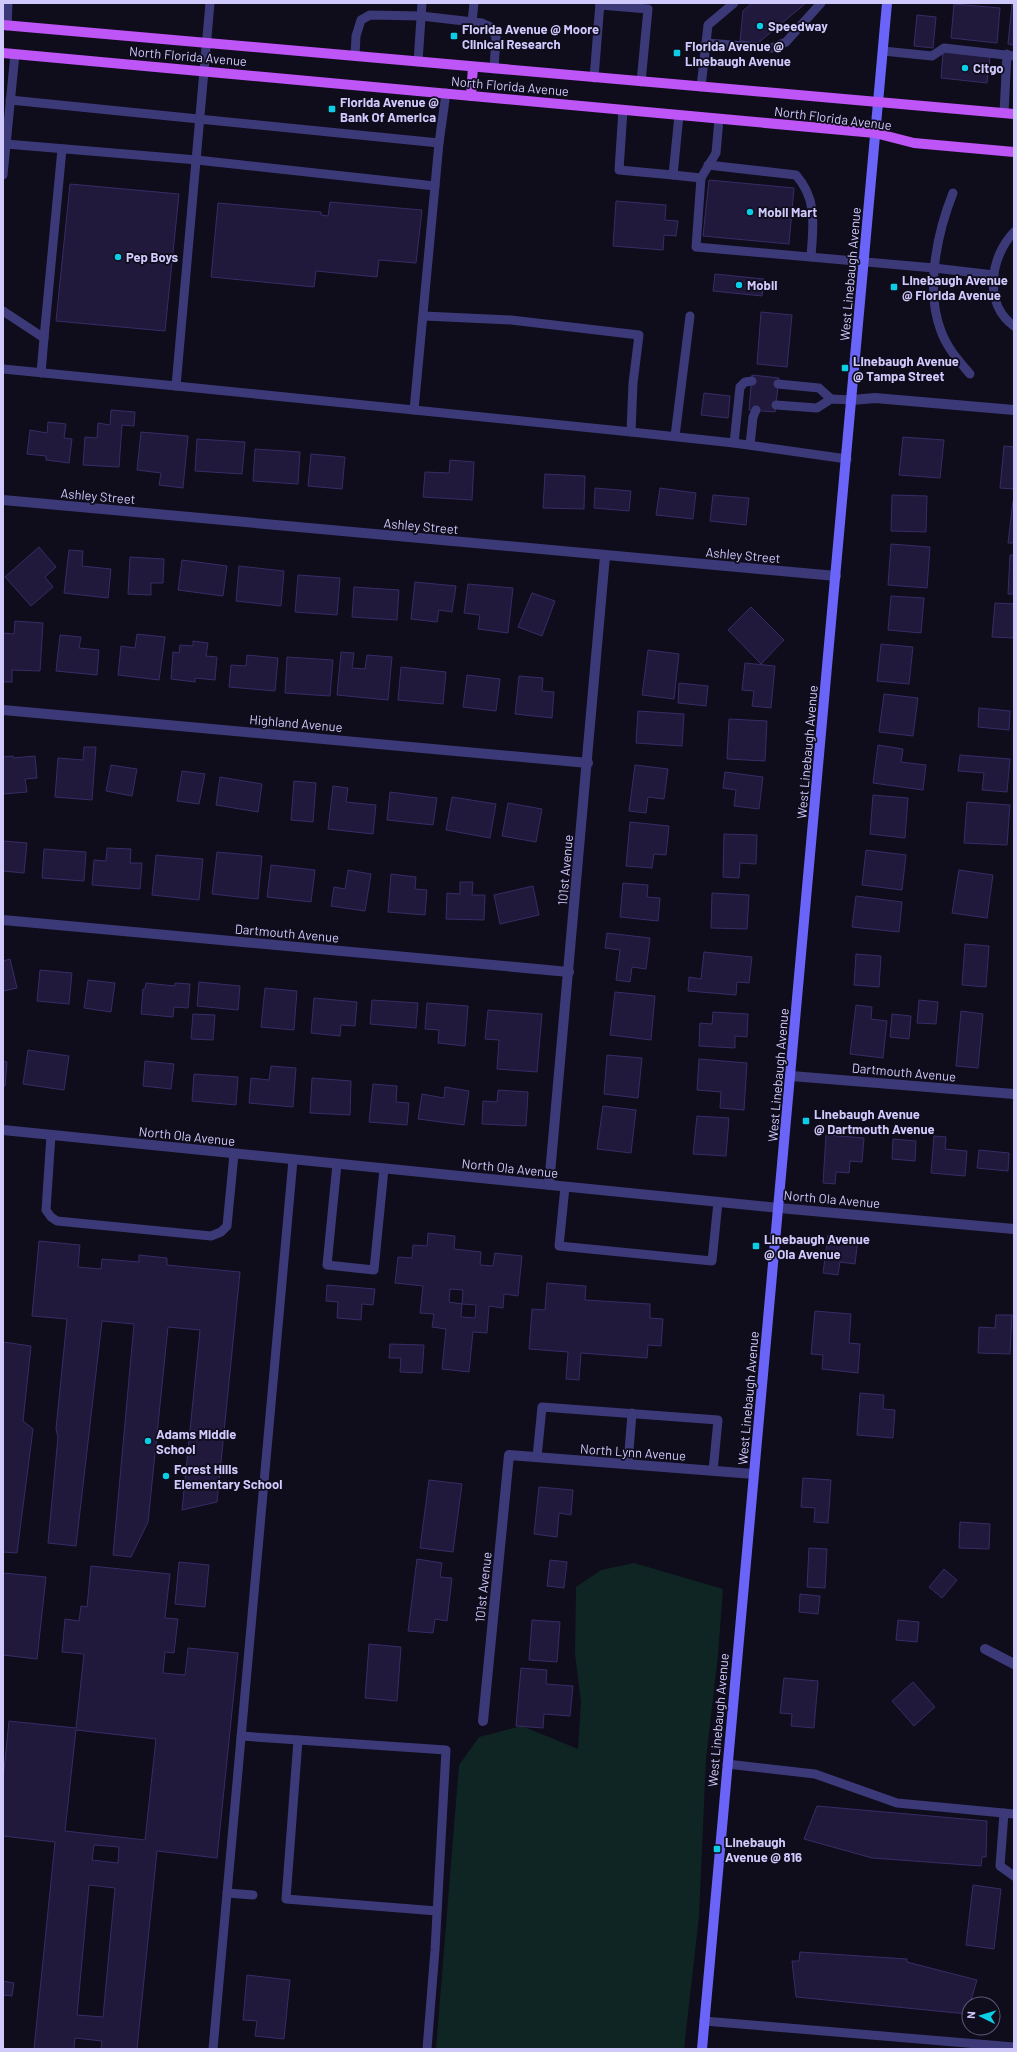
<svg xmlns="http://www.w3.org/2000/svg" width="1017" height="2052" viewBox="0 0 1017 2052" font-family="Barlow,sans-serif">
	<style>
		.green { fill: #0f2524 }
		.building { fill: #20193b; stroke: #382c66; fill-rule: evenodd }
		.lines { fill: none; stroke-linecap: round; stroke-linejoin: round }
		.lane { stroke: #3c3978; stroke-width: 9 }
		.street { stroke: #3c3978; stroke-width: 10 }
		.secondary { stroke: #6a65f8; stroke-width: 10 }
		.primary { stroke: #bd55f7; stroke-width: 10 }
		.poi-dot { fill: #0bcde6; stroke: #0f0c1b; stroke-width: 1.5 }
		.labels { text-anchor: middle; stroke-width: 3.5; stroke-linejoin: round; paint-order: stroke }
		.poi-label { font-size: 13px; font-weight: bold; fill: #cfc9fc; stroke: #0f0c1b; text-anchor: start }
		.street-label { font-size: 13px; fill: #cfc9fc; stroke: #0f0c1b }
	</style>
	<rect width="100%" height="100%" fill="#0f0c1b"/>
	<polygon class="green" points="634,1563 723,1589 718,1655 706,1759 699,1916 684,2049 436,2049 459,1765 479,1737 522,1726 578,1749 581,1702 575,1654 576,1587 601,1570"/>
	<g class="building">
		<polygon points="752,3 806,3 758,43 740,41 743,11"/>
		<polygon points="954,4 1000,8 997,43 951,38"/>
		<polygon points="1012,4 1014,4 1014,45 1008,44"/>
		<polygon points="917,15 936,17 933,48 914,46"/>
		<polygon points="943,52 990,57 987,83 941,78"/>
		<polygon points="709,180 794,188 789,244 703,236"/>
		<polygon points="70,184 179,194 165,331 56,321"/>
		<polygon points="616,201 666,205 665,220 678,221 676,236 664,235 663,250 613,246"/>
		<polygon points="330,202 422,210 416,263 379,260 377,277 316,271 314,287 211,277 218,203 321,212 321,215 328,216"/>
		<polygon points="715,274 764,279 762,296 713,291"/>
		<polygon points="761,312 792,315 787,367 757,364"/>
		<polygon points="752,375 779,378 775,412 749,410"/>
		<polygon points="704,393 730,396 728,418 701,415"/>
		<polygon points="111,410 135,412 134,426 122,425 119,467 83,465 85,437 97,438 98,423 110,425"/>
		<polygon points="48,422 66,424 64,438 72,439 69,463 46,460 46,456 27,454 30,430 47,433"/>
		<polygon points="141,432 188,436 183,488 159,485 161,473 137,470"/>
		<polygon points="903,437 944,440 940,478 899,475"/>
		<polygon points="197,439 245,442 242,474 195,471"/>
		<polygon points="1004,446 1014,447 1014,489 1000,488"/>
		<polygon points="255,449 300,452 298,484 253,481"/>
		<polygon points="311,454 345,457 342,489 308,486"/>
		<polygon points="450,460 474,462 472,500 423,497 425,472 449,473"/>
		<polygon points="545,474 585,476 584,509 543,508"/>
		<polygon points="595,488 631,491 629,511 594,508"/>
		<polygon points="660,488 696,493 693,519 656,515"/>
		<polygon points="713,495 749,498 746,525 710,521"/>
		<polygon points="892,495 927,496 926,532 891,531"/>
		<polygon points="1013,501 1014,501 1014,543 1008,543"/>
		<polygon points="891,544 930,547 927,588 888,585"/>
		<polygon points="39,547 56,567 45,577 53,587 31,606 5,577"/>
		<polygon points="69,550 83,551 82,566 111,569 108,598 64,593"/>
		<polygon points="1010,555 1014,555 1014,594 1008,594"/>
		<polygon points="130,557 164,559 163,583 151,583 151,595 128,594"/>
		<polygon points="182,560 227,566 223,596 178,590"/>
		<polygon points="239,566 284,571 281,606 236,601"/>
		<polygon points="298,575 340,578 337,615 295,612"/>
		<polygon points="415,582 456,586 452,612 439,610 437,622 411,619"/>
		<polygon points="468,584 513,588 508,633 478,629 480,615 464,613"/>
		<polygon points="354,587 399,590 397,620 352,617"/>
		<polygon points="532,593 555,601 542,636 518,627"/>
		<polygon points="891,596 924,598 921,633 888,630"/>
		<polygon points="995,603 1014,604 1014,638 992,637"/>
		<polygon points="751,607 784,640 761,664 728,630"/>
		<polygon points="15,621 43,623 40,671 12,670 12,682 3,682 3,633 14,634"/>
		<polygon points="137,634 165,637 159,680 118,675 121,646 135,648"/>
		<polygon points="60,635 81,637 79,648 99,650 97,675 56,671"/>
		<polygon points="193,641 208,643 206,656 217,657 215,680 195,678 195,682 171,679 173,652 179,653 180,645 193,646"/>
		<polygon points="881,644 913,647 909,684 877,681"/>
		<polygon points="648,650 679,654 674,699 642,695"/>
		<polygon points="341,652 354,653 352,668 365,669 367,655 392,657 388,700 337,695"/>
		<polygon points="247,655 278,658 275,691 229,687 231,665 246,666"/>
		<polygon points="287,657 333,660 330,696 285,693"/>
		<polygon points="745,663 775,666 771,708 752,706 754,691 742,690"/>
		<polygon points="401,667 446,672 443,704 398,700"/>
		<polygon points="467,675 500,679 496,711 463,707"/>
		<polygon points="519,676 543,678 542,691 554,692 552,718 515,714"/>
		<polygon points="679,683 708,686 706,706 678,703"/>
		<polygon points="884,694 918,698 913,736 879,732"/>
		<polygon points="979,708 1010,711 1009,730 978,727"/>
		<polygon points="638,711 684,714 682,746 636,743"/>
		<polygon points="729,719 767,721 765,761 727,759"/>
		<polygon points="878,745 903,749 901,762 926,765 923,790 873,783"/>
		<polygon points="84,747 96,747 92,800 55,797 58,758 83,760"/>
		<polygon points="960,755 1010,759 1007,792 982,790 984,773 958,771"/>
		<polygon points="13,756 13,758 35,756 37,778 25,779 27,792 3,794 3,757"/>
		<polygon points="111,765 137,769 132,796 106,791"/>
		<polygon points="635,765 668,769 664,799 648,797 646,813 629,811"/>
		<polygon points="182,771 205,774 199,804 177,801"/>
		<polygon points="725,772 763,777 759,809 734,806 736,790 723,788"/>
		<polygon points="220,777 262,784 258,812 216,805"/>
		<polygon points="294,781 316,783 313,822 291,820"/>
		<polygon points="333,786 348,788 346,802 376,805 373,834 328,829"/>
		<polygon points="390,792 437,798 433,825 387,820"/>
		<polygon points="873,795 908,798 905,838 870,834"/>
		<polygon points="452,797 496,804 490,838 446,830"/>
		<polygon points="967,802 1010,805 1007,845 964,843"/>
		<polygon points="508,803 542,809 536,842 502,836"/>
		<polygon points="630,822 669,826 666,855 654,854 652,868 626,866"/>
		<polygon points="724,834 757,835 756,864 740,863 739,878 723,877"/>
		<polygon points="3,841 27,843 24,873 3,871"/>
		<polygon points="107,848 131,849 130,863 142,863 140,889 92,885 94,860 106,861"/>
		<polygon points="44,849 86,852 84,881 42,878"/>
		<polygon points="866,850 906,855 902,890 862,885"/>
		<polygon points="217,852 262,856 258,899 212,894"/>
		<polygon points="156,855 203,859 199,900 152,895"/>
		<polygon points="271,865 315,870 311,902 267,897"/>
		<polygon points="348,870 371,874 365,911 331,906 334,887 345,889"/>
		<polygon points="959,870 993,875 987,918 952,913"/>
		<polygon points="391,874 416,877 415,889 427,890 425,915 388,912"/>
		<polygon points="460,882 473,882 472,895 485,895 484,920 446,919 447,893 460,894"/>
		<polygon points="623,883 648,885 647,897 660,898 658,921 620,917"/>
		<polygon points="533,886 539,915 500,924 494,895"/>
		<polygon points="712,893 749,895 747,929 711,928"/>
		<polygon points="856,896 902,902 899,932 852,927"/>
		<polygon points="607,933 650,938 646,969 632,967 630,982 616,980 620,950 605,948"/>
		<polygon points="965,944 989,946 986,987 962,985"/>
		<polygon points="704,952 752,957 749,983 737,982 736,995 688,991 689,977 701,979"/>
		<polygon points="856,954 881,956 879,987 854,985"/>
		<polygon points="10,959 17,988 3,991 3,961"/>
		<polygon points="40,970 72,973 69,1004 37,1001"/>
		<polygon points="88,980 115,983 111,1012 84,1008"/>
		<polygon points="199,982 240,986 238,1010 197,1006"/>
		<polygon points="146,983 175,986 175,983 190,984 188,1008 174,1007 173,1017 141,1014 143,989 145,989"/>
		<polygon points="265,988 297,991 294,1030 261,1027"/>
		<polygon points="615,992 655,996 651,1040 610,1035"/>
		<polygon points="314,998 357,1002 355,1026 341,1025 340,1036 311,1033"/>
		<polygon points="372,1000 418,1003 416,1028 370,1024"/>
		<polygon points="919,1000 938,1002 936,1024 917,1023"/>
		<polygon points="427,1003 468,1006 465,1046 438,1043 439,1030 425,1029"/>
		<polygon points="856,1005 872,1007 871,1019 887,1021 883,1058 850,1054"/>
		<polygon points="488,1010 542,1014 537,1072 497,1069 499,1040 485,1039"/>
		<polygon points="961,1011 983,1014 978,1068 956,1066"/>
		<polygon points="713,1012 748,1014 747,1037 735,1036 735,1048 699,1046 700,1023 712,1024"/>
		<polygon points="193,1014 215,1015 213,1040 191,1039"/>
		<polygon points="892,1014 911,1016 909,1039 890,1037"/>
		<polygon points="28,1050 69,1056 64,1090 23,1084"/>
		<polygon points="607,1055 642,1058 638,1098 604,1094"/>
		<polygon points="699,1059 747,1063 744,1110 720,1108 721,1092 697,1090"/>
		<polygon points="3,1061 7,1062 5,1086 3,1086"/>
		<polygon points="145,1061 174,1064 171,1089 143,1086"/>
		<polygon points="271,1066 296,1068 293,1107 249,1103 251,1078 269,1080"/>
		<polygon points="194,1074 238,1077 236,1105 192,1101"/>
		<polygon points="312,1078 351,1081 350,1115 310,1113"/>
		<polygon points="373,1084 397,1086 396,1102 409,1103 407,1125 369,1122"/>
		<polygon points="445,1087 469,1091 464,1125 418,1119 422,1094 444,1098"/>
		<polygon points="498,1090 528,1092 526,1126 482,1124 483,1101 497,1102"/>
		<polygon points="603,1106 636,1110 631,1153 597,1149"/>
		<polygon points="697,1116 729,1118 726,1156 693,1154"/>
		<polygon points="826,1135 864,1138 862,1162 850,1161 849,1173 836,1172 835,1184 823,1183"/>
		<polygon points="934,1136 946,1137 945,1149 967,1151 965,1176 931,1173"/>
		<polygon points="893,1139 916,1141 915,1161 892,1159"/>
		<polygon points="979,1150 1009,1153 1008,1171 977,1168"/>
		<path d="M428,1233L455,1236L454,1249L481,1252L480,1265L493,1266L495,1253L522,1256L518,1296L504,1294L503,1308L489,1306L487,1333L473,1332L469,1372L442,1369L446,1329L432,1327L434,1314L420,1313L423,1286L395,1283L398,1257L412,1258L413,1245L427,1246ZM450,1289L463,1290L462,1304L449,1302ZM462,1304L476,1305L475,1318L461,1317Z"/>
		<polygon points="828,1235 858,1239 855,1264 840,1262 838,1275 823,1273"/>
		<polygon points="39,1241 80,1245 78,1267 101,1269 102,1259 139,1262 139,1255 167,1258 167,1265 240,1272 217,1502 182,1510 200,1330 168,1327 148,1522 131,1557 113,1555 134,1324 102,1321 76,1546 48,1543 58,1437 56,1429 67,1319 32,1316"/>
		<polygon points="547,1283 586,1286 585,1300 650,1304 650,1318 663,1319 661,1346 648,1345 647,1358 581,1353 579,1380 566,1379 568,1352 529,1349 532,1309 545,1310"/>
		<polygon points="327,1285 375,1289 373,1305 362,1304 361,1320 337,1318 338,1302 326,1301"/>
		<polygon points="815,1311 851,1314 849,1343 860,1344 858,1373 822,1369 823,1355 811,1354"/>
		<polygon points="996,1315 1012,1315 1010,1354 978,1353 979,1327 995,1328"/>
		<polygon points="3,1342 31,1346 23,1421 33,1429 17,1553 3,1552"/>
		<polygon points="390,1344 424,1345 422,1373 400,1372 401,1358 389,1358"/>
		<polygon points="860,1393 884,1395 883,1409 895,1410 893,1438 857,1435"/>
		<polygon points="803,1478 831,1480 828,1523 814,1522 815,1508 801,1507"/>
		<polygon points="429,1480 462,1484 453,1552 420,1548"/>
		<polygon points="539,1487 573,1490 571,1515 559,1513 557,1537 534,1534"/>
		<polygon points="960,1522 990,1524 989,1549 959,1548"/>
		<polygon points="809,1548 827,1549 825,1588 807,1587"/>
		<polygon points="417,1559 442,1563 440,1577 452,1578 447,1621 435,1619 433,1633 408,1631"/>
		<polygon points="550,1560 567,1562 564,1588 547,1586"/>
		<polygon points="179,1562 209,1565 205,1607 175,1604"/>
		<path d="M91,1566L170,1574L165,1618L178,1619L174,1653L165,1652L163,1673L185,1675L188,1648L238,1653L217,1858L157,1851L137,2049H101L102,2041L75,2038L74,2049H34L55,1842L3,1836V1780L9,1721L76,1728L84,1654L62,1652L65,1619L79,1621L81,1606L87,1607ZM76,1730L156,1739L145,1840L65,1831ZM94,1845L119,1847L118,1863L92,1860ZM89,1885L115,1888L103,2017L77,2015Z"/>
		<polygon points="944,1569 957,1580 942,1598 929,1587"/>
		<polygon points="3,1573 46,1577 37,1659 3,1655"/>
		<polygon points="800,1594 820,1596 818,1614 799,1612"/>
		<polygon points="532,1620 560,1622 557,1662 529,1660"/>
		<polygon points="898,1620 919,1622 917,1642 896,1640"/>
		<polygon points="369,1644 401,1647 397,1701 365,1698"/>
		<polygon points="521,1668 547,1670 546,1684 573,1686 570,1716 544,1714 543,1728 516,1726"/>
		<polygon points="784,1678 818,1681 814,1728 791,1726 792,1714 780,1713"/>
		<polygon points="913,1682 935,1707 914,1726 892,1701"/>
		<polygon points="817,1806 987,1821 986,1857 982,1857 981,1866 872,1858 804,1839"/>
		<polygon points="973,1885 1001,1889 994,1949 966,1945"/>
		<polygon points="800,1952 907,1959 907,1962 977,1980 967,2014 796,1997 792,1961 799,1961"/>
		<polygon points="247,1975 290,1980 284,2039 255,2036 257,2021 243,2020"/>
		<polygon points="3,1981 14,1983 12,1996 3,1995"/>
	</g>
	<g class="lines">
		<g class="lane">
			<polyline points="600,5 648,9 641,82"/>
			<polyline points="472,22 474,3"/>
			<polyline points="7,26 8,3"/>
			<polyline points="706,43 772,48 786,42 821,3"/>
			<polyline points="883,51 932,56 944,48 1014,56"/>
			<polyline points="355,56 356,36 361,20 370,15 421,16 482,23 491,27 496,37 494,69"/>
			<polyline points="418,62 422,3"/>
			<polyline points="594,78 600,3"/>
			<polyline points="701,87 708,25 734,3"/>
			<polyline points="10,100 439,143 446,93"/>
			<polyline points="623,110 619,170 673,175 679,115"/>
			<polyline points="1004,113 1007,54"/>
			<polyline points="719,119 716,153 701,178 696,247 934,268 994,275"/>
			<polyline points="6,144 197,160 435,186"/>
			<path d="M708,165L796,175C818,200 813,226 811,257"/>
			<polyline points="3,175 15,54"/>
			<polyline points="673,175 701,178"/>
			<path d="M953,193C937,233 925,290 941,331C947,348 959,361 970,374"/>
			<path d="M1014,232C990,257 983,304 1014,326"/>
			<polyline points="3,311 44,338 41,373"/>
			<polyline points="44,338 62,149"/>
			<polyline points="3,369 176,386 210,3"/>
			<polyline points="778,384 819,388 831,399"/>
			<polyline points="176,386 414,410 439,143"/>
			<polyline points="776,405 817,408 831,399 852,400"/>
			<polyline points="414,410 631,432 633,383 639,335 511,320 424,316"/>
			<polyline points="631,432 734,443 847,459"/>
			<polyline points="675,436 690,316"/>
			<polyline points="734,443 740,387 745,382 752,381"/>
			<polyline points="750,445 753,417 756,410"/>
			<polyline points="51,1135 46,1210 51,1217 57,1221 211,1236 221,1232 227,1226 234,1154"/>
			<polyline points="337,1164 327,1265 374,1270 384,1169"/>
			<polyline points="565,1187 559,1246 712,1261 718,1202"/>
			<polyline points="537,1457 542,1407 718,1420 713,1471"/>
			<polyline points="628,1464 632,1413"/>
			<polyline points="241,1736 446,1750 435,1950 427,2049"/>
			<polyline points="298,1740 286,1899 437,1911"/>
			<polyline points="727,1764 815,1774 897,1803 1014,1814"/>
			<polyline points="1004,1813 1000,1866 1014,1876"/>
			<polyline points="227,1893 253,1895"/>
			<polyline points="704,2021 1014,2047"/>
			<polyline points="213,2049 293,1160"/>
		</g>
		<g class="street">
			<polyline points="852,400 875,398 1014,410"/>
			<polyline points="3,500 836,576"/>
			<polyline points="3,710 588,763"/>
			<polyline points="3,920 569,972"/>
			<polyline points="791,1076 1014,1094"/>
			<polyline points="3,1130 779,1208 1014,1229"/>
			<polyline points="549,1185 605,556"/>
			<polyline points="985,1649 1014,1664"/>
			<polyline points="483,1721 509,1455 754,1474"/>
		</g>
		<polyline class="secondary" points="702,2049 887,3"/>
		<g class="primary">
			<polyline points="3,25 1014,114"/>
			<polyline points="3,53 875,133 914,143 1014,152"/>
			<polyline points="471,96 473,67"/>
		</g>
	</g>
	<g class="poi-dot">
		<circle cx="760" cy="26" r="4"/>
		<rect x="450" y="32" width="8" height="8" rx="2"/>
		<rect x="673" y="49" width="8" height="8" rx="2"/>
		<circle cx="965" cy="68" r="4"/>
		<rect x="328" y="105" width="8" height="8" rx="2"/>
		<circle cx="750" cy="212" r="4"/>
		<circle cx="118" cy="257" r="4"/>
		<circle cx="739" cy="285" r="4"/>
		<rect x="890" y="283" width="8" height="8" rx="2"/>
		<rect x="841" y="364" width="8" height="8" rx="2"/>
		<rect x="802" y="1117" width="8" height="8" rx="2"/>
		<rect x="752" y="1242" width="8" height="8" rx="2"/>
		<circle cx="148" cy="1441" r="4"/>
		<circle cx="166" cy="1476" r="4"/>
		<rect x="713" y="1845" width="8" height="8" rx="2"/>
	</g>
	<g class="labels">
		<g class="poi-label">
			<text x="768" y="31">Speedway</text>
			<text x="462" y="34">Florida Avenue @ Moore<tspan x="462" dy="15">Clinical Research</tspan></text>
			<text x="685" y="51">Florida Avenue @<tspan x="685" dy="15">Linebaugh Avenue</tspan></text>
			<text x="973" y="73">Citgo</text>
			<text x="340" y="107">Florida Avenue @<tspan x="340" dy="15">Bank Of America</tspan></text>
			<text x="758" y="217">Mobil Mart</text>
			<text x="126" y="262">Pep Boys</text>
			<text x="902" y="285">Linebaugh Avenue<tspan x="902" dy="15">@ Florida Avenue</tspan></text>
			<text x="747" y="290">Mobil</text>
			<text x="853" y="366">Linebaugh Avenue<tspan x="853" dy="15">@ Tampa Street</tspan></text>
			<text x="814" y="1119">Linebaugh Avenue<tspan x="814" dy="15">@ Dartmouth Avenue</tspan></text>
			<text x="764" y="1244">Linebaugh Avenue<tspan x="764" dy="15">@ Ola Avenue</tspan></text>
			<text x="156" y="1439">Adams Middle<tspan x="156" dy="15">School</tspan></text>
			<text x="174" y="1474">Forest Hills<tspan x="174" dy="15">Elementary School</tspan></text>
			<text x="725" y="1847">Linebaugh<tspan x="725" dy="15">Avenue @ 816</tspan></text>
		</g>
		<g class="street-label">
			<text transform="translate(188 56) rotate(5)" y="5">North Florida Avenue</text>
			<text transform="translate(510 86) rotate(5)" y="5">North Florida Avenue</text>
			<text transform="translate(833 118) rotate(7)" y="5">North Florida Avenue</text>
			<text transform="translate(850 274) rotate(-85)" y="5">West Linebaugh Avenue</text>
			<text transform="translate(98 496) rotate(5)" y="5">Ashley Street</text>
			<text transform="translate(421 526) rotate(5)" y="5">Ashley Street</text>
			<text transform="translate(743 555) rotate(5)" y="5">Ashley Street</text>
			<text transform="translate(296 723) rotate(5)" y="5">Highland Avenue</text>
			<text transform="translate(807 752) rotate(-85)" y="5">West Linebaugh Avenue</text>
			<text transform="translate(565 870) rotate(-85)" y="5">101st Avenue</text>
			<text transform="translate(287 933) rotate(5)" y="5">Dartmouth Avenue</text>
			<text transform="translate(904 1072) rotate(5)" y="5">Dartmouth Avenue</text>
			<text transform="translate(778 1075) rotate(-85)" y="5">West Linebaugh Avenue</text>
			<text transform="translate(187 1136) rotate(6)" y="5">North Ola Avenue</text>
			<text transform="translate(510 1168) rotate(6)" y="5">North Ola Avenue</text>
			<text transform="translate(832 1199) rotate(5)" y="5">North Ola Avenue</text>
			<text transform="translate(748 1398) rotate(-85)" y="5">West Linebaugh Avenue</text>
			<text transform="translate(633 1452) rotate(4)" y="5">North Lynn Avenue</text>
			<text transform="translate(483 1587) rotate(-84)" y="5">101st Avenue</text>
			<text transform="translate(718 1720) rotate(-85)" y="5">West Linebaugh Avenue</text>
		</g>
	</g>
	<rect width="1017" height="2052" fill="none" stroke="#cfc9fc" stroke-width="8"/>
	<g transform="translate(981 2016) rotate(275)"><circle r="19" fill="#0f0c1b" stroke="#5c5875"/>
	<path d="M0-3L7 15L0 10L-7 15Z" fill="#0bcde6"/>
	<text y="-6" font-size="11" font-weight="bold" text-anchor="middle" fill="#cfc9fc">N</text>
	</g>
</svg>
